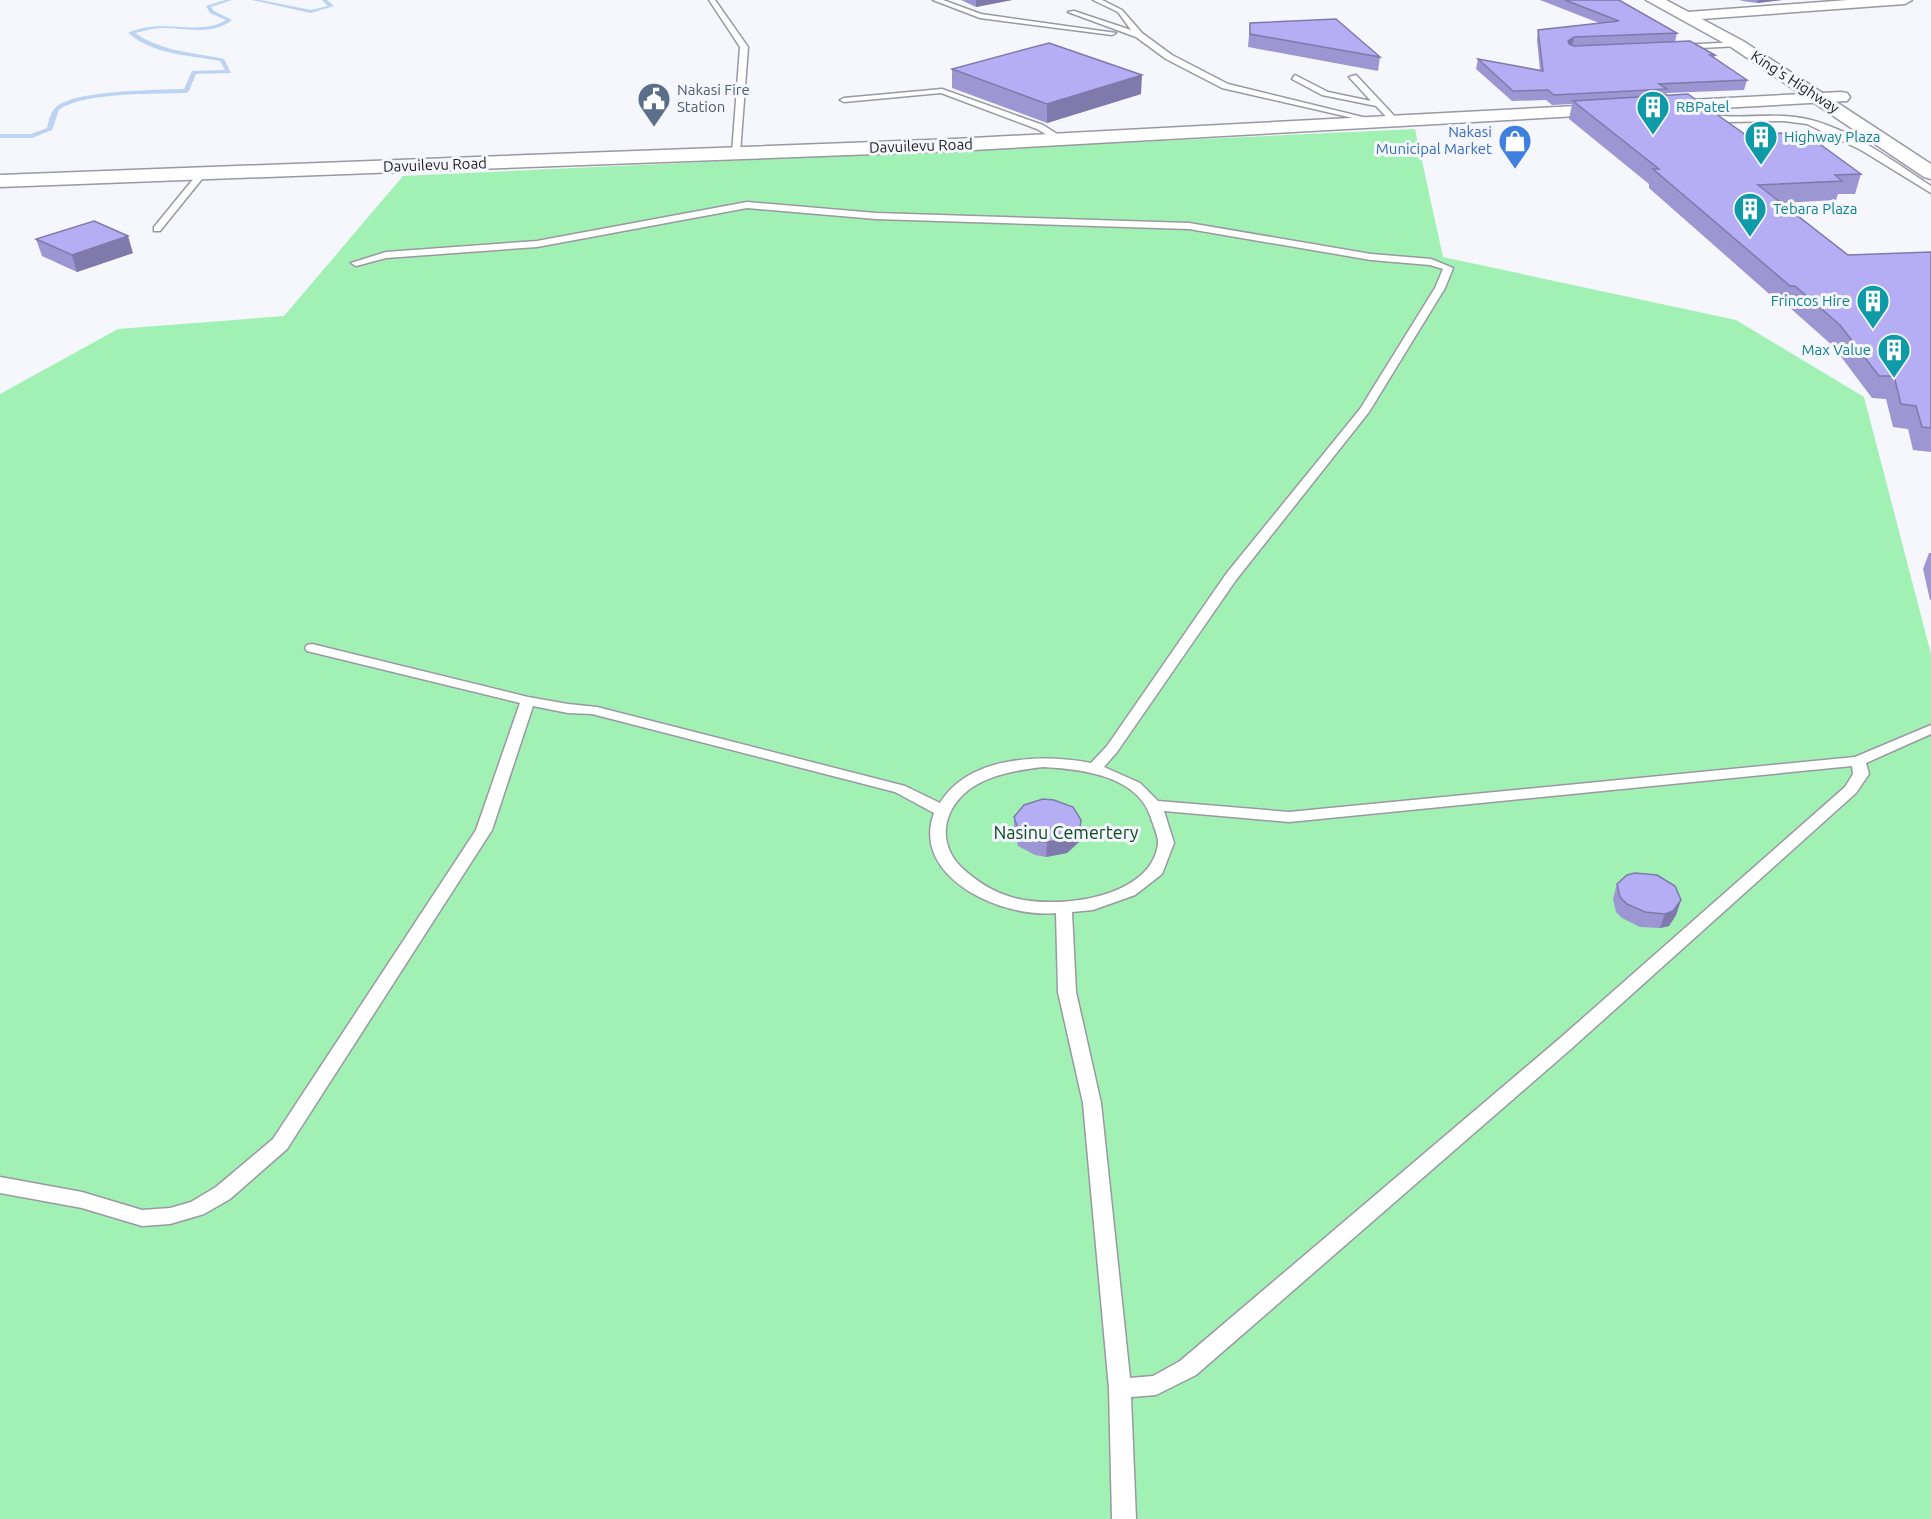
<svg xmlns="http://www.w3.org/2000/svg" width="1931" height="1519" viewBox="0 0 1931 1519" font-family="Ubuntu,sans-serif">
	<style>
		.green { fill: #a2f1b4 }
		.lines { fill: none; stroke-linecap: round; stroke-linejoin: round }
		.stream { fill: #bcd4f2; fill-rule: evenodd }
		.lane-casing { stroke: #9998a3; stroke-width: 3 }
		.street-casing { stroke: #9998a3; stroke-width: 3 }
		.secondary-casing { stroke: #9998a3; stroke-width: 3 }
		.highway-casing { stroke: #9998a3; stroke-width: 3 }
		.lane { fill: #fff; fill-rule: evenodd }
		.street { fill: #fff; fill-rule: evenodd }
		.secondary { fill: #fff; fill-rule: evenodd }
		.highway { fill: #fff; fill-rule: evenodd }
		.wall { fill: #9c96d2 }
		.shaded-wall { fill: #7f7aab }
		.building { fill: #b5aef4; stroke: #7f7aab; stroke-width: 1.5 }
		.labels { text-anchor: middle; stroke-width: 6; stroke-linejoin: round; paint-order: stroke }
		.far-street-label { font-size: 15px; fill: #1d1d21; stroke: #f6f6fd }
		.far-service-label { font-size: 15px; fill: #4e5e75; stroke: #f6f6fd; text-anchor: start }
		.far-culture-label { font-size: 15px; fill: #0d838f; stroke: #f6f6fd; text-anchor: start }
		.far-shop-label { font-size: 15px; fill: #366cbe; stroke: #f6f6fd; text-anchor: end }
		.park-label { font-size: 18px; fill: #0a4a22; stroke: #f6f6fd }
	</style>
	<rect width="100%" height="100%" fill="#f6f6fd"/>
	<polygon class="green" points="1415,129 1443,257 1736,320 1864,397 1931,654 1931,1519 0,1519 0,394 118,329 284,316 403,176"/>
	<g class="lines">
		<g class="stream">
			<path d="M225,0H232L211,7L214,11L232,20C212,36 187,28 163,28C153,28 144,31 135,33C162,52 193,52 224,59L231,73L196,74L189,91L186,93C156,94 82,92 59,110L52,130L32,138H0V134H31L47,128C49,120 50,113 56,107C75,90 157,90 184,89L192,71L225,70L220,61C189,55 154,55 128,33C162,17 199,37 226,20L210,13L206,6Z"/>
			<polygon points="252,0 261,0 311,10 328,6 322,0 327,0 334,6 311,13"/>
		</g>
		<g class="lane-casing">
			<g id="lane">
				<polygon points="709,0 715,0 748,47 740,153 736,156 732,153 740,47"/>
				<polygon points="933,0 943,0 981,14 1116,33 1112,35 980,18"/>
				<polygon points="1093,0 1102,0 1122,10 1142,33 1172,55 1228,84 1383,122 1379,124 1222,88 1166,59 1136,37 1068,12 1074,11 1131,30 1118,12"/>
				<polygon points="1737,42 1740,46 1680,49 1676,47 1680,45"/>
				<polygon points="1295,75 1328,92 1371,101 1349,77 1356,75 1400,122 1393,124 1376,106 1322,95 1292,79"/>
				<polygon points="942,89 1043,125 1065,139 1058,141 1037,129 941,93 844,102 840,100 844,98"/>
				<path d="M1707,114C1737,120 1765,113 1795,117C1844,123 1891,160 1931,186V193L1861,150L1807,124L1784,121L1729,122L1704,118V114Z"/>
				<polygon points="199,172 206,174 160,231 154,231 154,227"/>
				<path d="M747,202L876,213L1189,223L1371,254L1431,259L1453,268L1445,288L1369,412L1236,580L1117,752L1104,767L1140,783L1158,801L1289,812L1855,757L1931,725V734L1866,763L1869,774L1856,793L1571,1049L1196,1375L1156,1395L1131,1397L1136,1519H1112L1109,1388L1092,1202L1083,1103L1058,992L1056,913C1004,919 910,878 934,813L895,792L592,714L568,713L533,706L492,830L287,1149L230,1199L204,1214L170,1224L142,1226L82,1208L0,1193V1177L82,1192L142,1210L170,1208L191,1202L216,1187L273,1139L476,830L520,703L307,651L305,648L307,645L312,644L528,697L568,704L597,707L905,786L940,803C969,755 1043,754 1091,763L1107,746L1226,574L1360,409L1435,288L1443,269L1430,265L1371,260L1189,229L876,219L747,208L537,247L386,258L356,266L351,263L386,252L537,241ZM1852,766L1853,774L1845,787L1559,1039L1180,1361L1153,1376L1130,1378L1101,1103L1076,992L1072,912L1093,910L1135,895L1162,874L1174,843L1164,811L1289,822ZM1043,767C1080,769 1138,775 1151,818C1153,825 1159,837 1158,844C1151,900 1053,910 1011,897C991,891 976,881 961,867C947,853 941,833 950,813C966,778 1009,771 1043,767Z"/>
			</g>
		</g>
		<g class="street-casing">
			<polygon id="street" points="1848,0 1912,0 1905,4 1688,20 1681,16 1688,12"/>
		</g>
		<g class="secondary-casing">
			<polygon id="secondary" points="1841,92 1847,93 1850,97 1847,101 954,151 0,187 0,175 954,139"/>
		</g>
		<g class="highway-casing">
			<polygon id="highway" points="1646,0 1666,0 1743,41 1931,164 1931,179 1924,177 1731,47"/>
		</g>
		<use href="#lane" class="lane"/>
		<use href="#street" class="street"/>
		<use href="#secondary" class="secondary"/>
		<use href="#highway" class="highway"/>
	</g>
	<g class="wall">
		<polygon points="961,0 1012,0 976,7"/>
		<polygon points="1540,0 1619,0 1677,33 1675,42 1715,55 1714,58 1747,80 1744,90 1667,93 1666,96 1746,135 1861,174 1855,194 1838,194 1836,200 1781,203 1848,255 1931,252 1931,452 1913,450 1908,429 1893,427 1886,399 1872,398 1833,346 1789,307 1784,307 1649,188 1649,184 1569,119 1572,104 1552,105 1546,100 1512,101 1476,69 1478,59 1540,70 1537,40 1538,30 1599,23"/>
		<polygon points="1739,0 1782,0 1757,3 1743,1"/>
		<polygon points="1250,23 1380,57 1378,71 1248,47"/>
		<polygon points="952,69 1141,94 1047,123 952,88"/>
		<polygon points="36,239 133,253 77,272 42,256"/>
		<polygon points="1929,553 1931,553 1931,600 1930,600 1923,569"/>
		<polygon points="1014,817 1081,820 1079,842 1067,853 1046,857 1035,855 1018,846 1014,832"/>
		<polygon points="1617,884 1681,900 1676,915 1669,926 1660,928 1640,927 1622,918 1616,912 1613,899"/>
	</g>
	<g class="shaded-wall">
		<polygon points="976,0 1012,0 976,7"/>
		<polygon points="1758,0 1782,0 1757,3"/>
		<polygon points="1574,37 1572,47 1566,50 1568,41"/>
		<polygon points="1142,75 1141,94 1047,123 1047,104"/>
		<polygon points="128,236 133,253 77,272 72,255"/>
		<polygon points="1081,820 1079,842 1067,853 1046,857 1047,842"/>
		<polygon points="1681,900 1676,915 1669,926 1660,928 1665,914"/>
	</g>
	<g class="building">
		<polygon points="1565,0 1619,0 1677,33 1574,37 1568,41 1569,44 1574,46 1690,41 1715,55 1710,55 1747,80 1659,84 1667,89 1554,95 1548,90 1513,91 1478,59 1543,71 1538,30 1619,21"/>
		<polygon points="1336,19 1380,57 1250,34 1250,23"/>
		<polygon points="1049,43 1142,75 1047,104 952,69"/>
		<polygon points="1688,94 1746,135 1803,132 1861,174 1835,175 1842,181 1758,185 1848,255 1931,252 1931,428 1922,427 1916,406 1901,404 1894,376 1879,376 1840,325 1795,286 1790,286 1653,169 1659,169 1573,101"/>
		<polygon points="94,221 128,236 72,255 36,239"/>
		<polygon points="1043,799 1054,800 1073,807 1081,820 1080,827 1067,839 1047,842 1035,841 1019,831 1014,817 1024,805"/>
		<polygon points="1635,873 1657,875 1675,886 1681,900 1673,911 1665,914 1645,912 1627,904 1620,897 1617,884 1627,875"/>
	</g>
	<defs>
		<g id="civic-pin" transform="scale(1.725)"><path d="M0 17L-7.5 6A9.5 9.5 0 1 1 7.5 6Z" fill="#5c6f8a" stroke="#f6f6fd"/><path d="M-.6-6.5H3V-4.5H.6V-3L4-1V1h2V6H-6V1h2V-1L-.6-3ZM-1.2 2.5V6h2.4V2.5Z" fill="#fff"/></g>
		<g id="building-pin" transform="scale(1.725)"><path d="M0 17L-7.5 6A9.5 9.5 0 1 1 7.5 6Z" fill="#0f9aa8" stroke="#f6f6fd"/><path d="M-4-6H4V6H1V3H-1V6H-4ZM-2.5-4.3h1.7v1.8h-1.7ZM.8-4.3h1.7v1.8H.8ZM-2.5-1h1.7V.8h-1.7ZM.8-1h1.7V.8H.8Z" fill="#fff"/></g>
		<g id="shop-pin" transform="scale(1.725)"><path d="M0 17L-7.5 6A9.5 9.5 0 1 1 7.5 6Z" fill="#3f7fe0" stroke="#f6f6fd"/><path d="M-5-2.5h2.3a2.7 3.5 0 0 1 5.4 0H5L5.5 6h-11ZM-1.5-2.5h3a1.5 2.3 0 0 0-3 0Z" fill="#fff"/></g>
	</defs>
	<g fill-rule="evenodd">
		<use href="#civic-pin" x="654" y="99"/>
		<use href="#building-pin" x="1653" y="107"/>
		<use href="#building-pin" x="1761" y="137"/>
		<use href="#shop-pin" x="1515" y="141"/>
		<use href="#building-pin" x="1750" y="209"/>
		<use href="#building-pin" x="1873" y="301"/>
		<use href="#building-pin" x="1894" y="350"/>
	</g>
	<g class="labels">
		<g class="far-street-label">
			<text transform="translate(1795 82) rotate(33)" y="5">King's Highway</text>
			<text transform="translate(921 146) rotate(-2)" y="5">Davuilevu Road</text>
			<text transform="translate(435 165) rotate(-2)" y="5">Davuilevu Road</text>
		</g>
		<g class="far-service-label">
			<text x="677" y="95">Nakasi Fire<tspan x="677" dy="17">Station</tspan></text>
		</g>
		<g class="far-culture-label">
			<text x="1676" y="112">RBPatel</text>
			<text x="1784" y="142">Highway Plaza</text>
			<text x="1773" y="214">Tebara Plaza</text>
			<text x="1850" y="306" text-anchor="end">Frincos Hire</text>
			<text x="1871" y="355" text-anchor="end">Max Value</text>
		</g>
		<g class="far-shop-label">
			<text x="1492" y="137">Nakasi<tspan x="1492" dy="17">Municipal Market</tspan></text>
		</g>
		<g class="park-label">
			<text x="1066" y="839">Nasinu Cemertery</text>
		</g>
	</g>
</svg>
